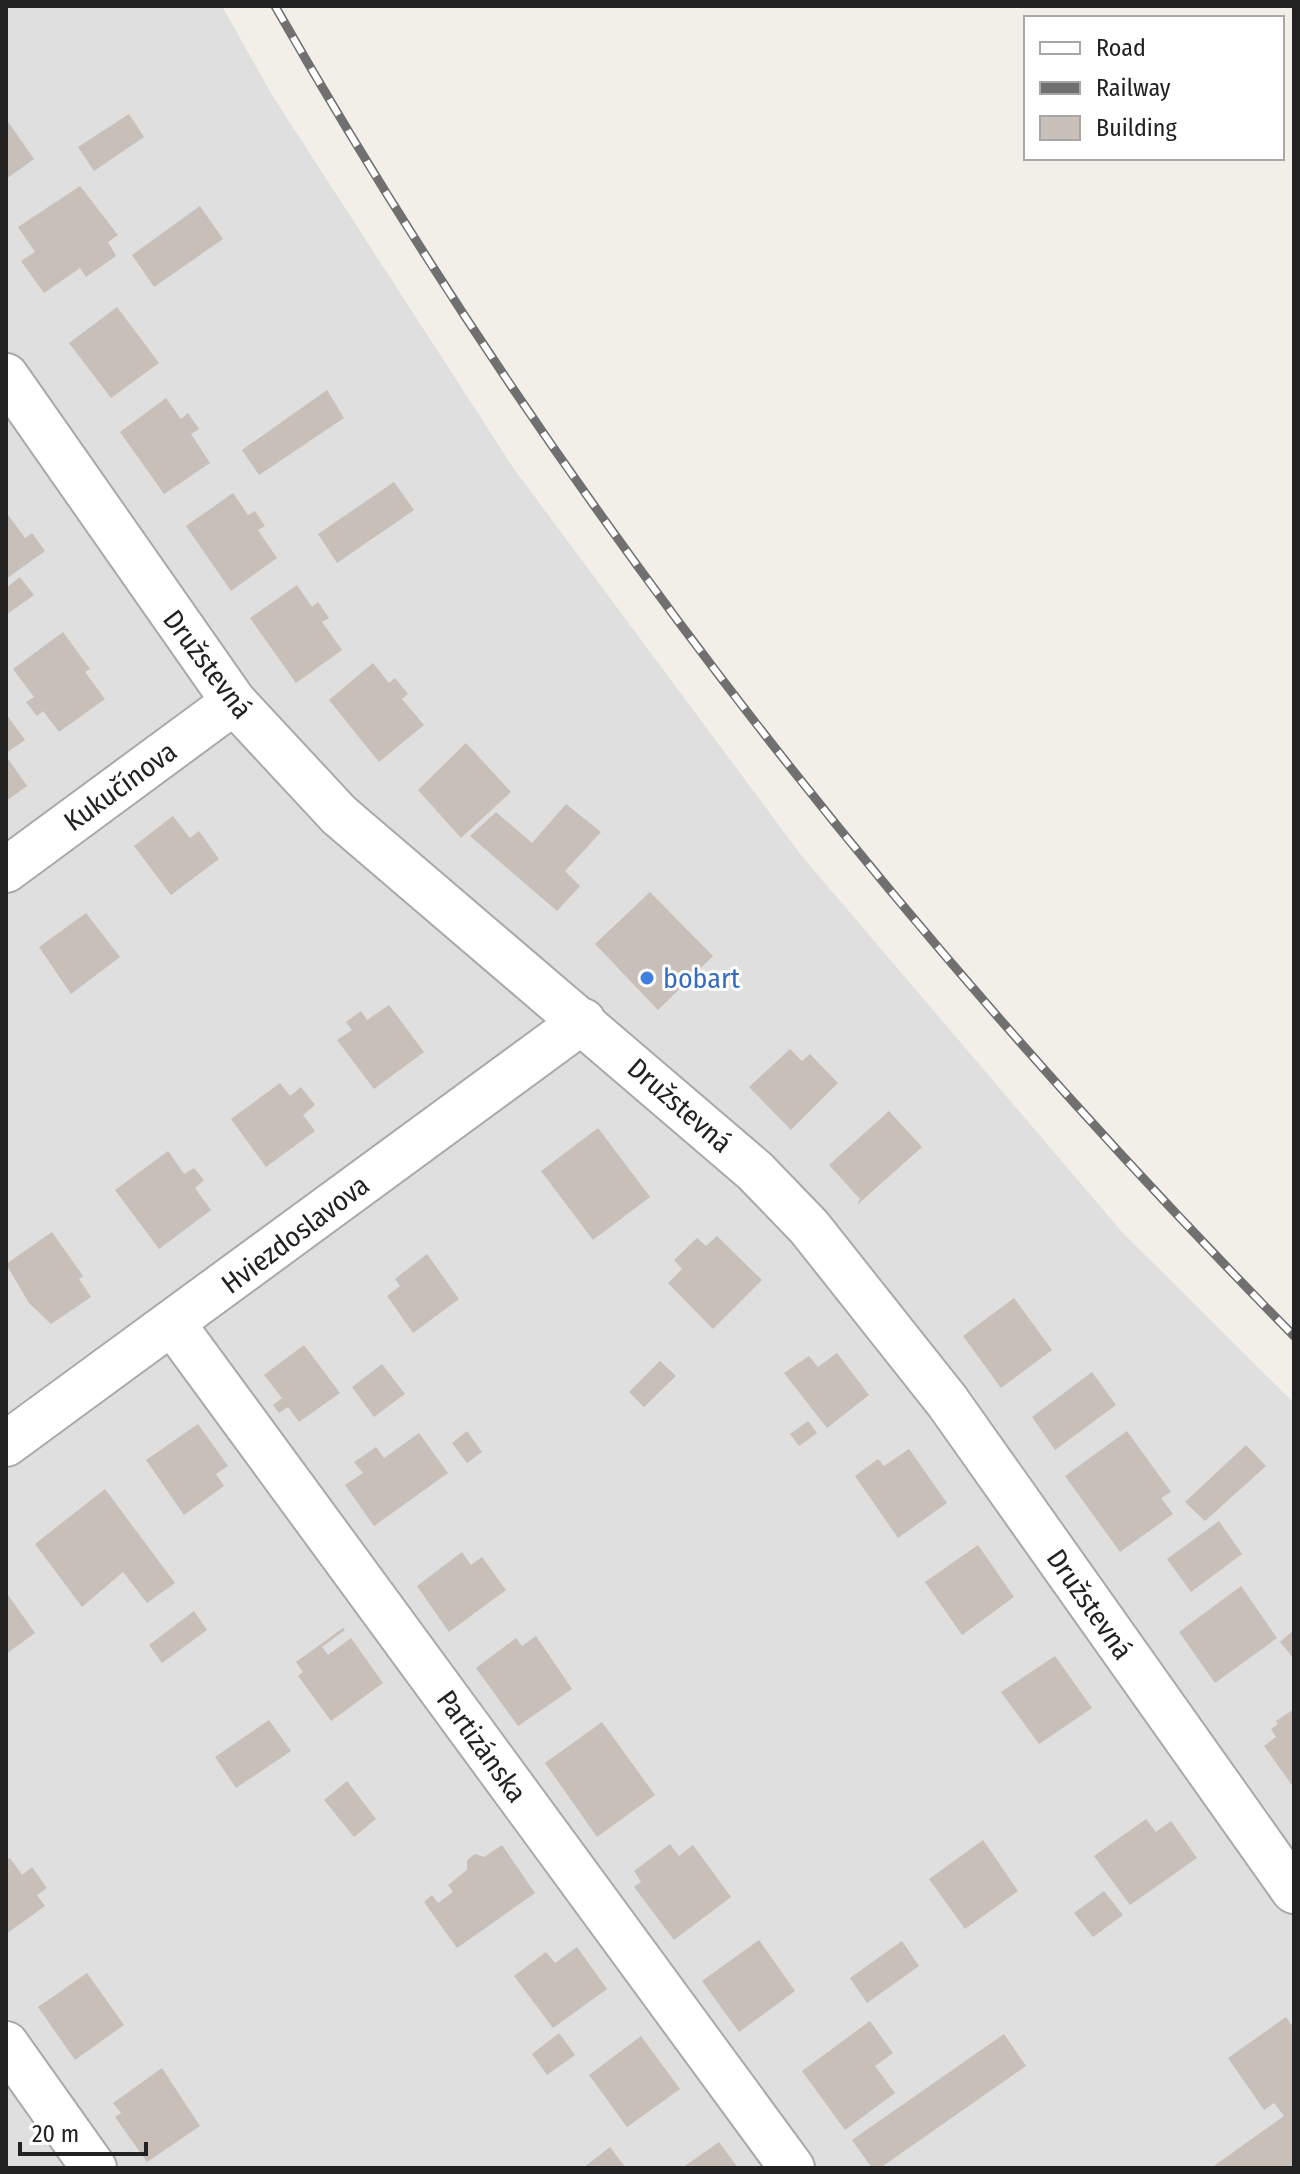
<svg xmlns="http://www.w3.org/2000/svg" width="1300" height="2174" viewBox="0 0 1300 2174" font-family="'Fira Sans Condensed',sans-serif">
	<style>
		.residential { fill: #e0dfdf }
		.building { fill: #c7bfb8 }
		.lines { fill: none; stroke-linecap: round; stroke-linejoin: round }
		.minor-casing { stroke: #a9a9a9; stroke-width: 48 }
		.minor { stroke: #fff; stroke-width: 44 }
		.rail-casing { stroke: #707070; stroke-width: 9 }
		.rail { stroke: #fff; stroke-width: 6; stroke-dasharray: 18; stroke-linecap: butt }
		.shop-dot { fill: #3f7fe0; stroke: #fff; stroke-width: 3 }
		.labels { text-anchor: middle; stroke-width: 6; stroke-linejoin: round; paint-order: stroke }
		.street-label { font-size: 28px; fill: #222; stroke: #fff }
		.shop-label { font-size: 28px; fill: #366cbe; stroke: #fff; text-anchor: start }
	</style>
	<rect width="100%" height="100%" fill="#f2efe9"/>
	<polygon class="residential" points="6,6 222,6 272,95 514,469 801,855 1122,1232 1294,1403 1294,2168 6,2168"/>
	<g class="building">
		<polygon points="129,114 144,137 94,171 78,147"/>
		<polygon points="6,119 34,159 6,179"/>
		<polygon points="80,186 118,235 108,242 116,256 86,277 80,268 44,293 21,261 35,252 18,227"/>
		<polygon points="200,206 223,239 154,287 132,255"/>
		<polygon points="117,307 159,363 111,398 69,343"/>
		<polygon points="327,390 344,418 259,475 242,450"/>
		<polygon points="166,398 181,419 188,413 199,429 191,434 210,463 164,494 120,432"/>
		<polygon points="394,482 414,510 337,563 318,534"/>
		<polygon points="233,493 248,515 255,511 265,526 258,530 277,558 231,591 186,526"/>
		<polygon points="6,512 25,538 32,533 45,551 6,579"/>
		<polygon points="20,577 34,595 6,615 6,588"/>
		<polygon points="297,585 312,607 318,602 329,618 322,622 342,650 296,683 250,618"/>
		<polygon points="63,632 90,669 85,672 105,699 59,732 43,711 37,716 26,702 34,697 13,669"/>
		<polygon points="373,663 389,683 395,678 408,694 402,699 424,725 379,762 329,700"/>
		<polygon points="6,714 25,740 6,753"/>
		<polygon points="466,743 511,792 461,838 418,790"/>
		<polygon points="6,756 27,786 6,801"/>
		<polygon points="566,804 601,832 565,871 580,886 557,911 470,836 496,812 532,843"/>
		<polygon points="173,816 190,838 199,831 219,859 171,895 134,846"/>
		<polygon points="650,892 713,956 658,1010 595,944"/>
		<polygon points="86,913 120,957 71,994 39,947"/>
		<polygon points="389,1005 424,1052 374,1089 337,1040 352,1030 346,1022 361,1011 367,1020"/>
		<polygon points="790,1049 802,1061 810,1054 838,1083 791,1130 749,1087"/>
		<polygon points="280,1083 290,1096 301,1087 315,1105 303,1115 315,1131 266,1167 231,1119"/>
		<polygon points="889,1111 922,1147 857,1205 860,1199 829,1165"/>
		<polygon points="598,1128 650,1197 593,1240 541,1171"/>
		<polygon points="168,1151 184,1174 194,1168 204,1180 195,1188 211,1210 159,1249 115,1190"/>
		<polygon points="52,1232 83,1276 79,1279 91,1297 51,1324 29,1303 6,1264"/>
		<polygon points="717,1236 762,1280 713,1329 668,1283 682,1269 674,1260 697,1238 706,1246"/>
		<polygon points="427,1254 459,1299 413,1333 387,1296 400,1286 395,1279"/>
		<polygon points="1014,1298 1052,1350 1001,1388 963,1336"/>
		<polygon points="304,1345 340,1393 299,1422 288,1407 279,1413 273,1405 282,1398 264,1375"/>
		<polygon points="837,1353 869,1395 827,1428 784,1373 809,1356 818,1367"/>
		<polygon points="660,1361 676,1376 644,1407 629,1392"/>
		<polygon points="382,1364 405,1394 374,1417 352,1387"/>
		<polygon points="1092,1372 1116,1405 1055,1450 1032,1417"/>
		<polygon points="808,1421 817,1433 799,1446 790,1434"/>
		<polygon points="198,1424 228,1466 216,1474 224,1486 184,1515 146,1460"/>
		<polygon points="467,1431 482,1452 467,1463 452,1443"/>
		<polygon points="1127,1431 1171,1492 1161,1498 1173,1514 1120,1552 1065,1476"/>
		<polygon points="419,1433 448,1473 374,1526 345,1485 363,1473 354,1462 376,1447 384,1458"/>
		<polygon points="1246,1445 1266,1466 1205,1521 1185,1502"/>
		<polygon points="909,1449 947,1503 898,1538 855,1476 878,1459 884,1466"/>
		<polygon points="105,1489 175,1583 147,1603 123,1572 82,1607 35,1544"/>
		<polygon points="1219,1521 1242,1554 1191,1592 1167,1559"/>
		<polygon points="978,1545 1014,1597 962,1635 925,1582"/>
		<polygon points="462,1552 471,1565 482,1557 506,1590 449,1632 417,1586"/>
		<polygon points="1241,1586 1277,1638 1215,1683 1179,1632"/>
		<polygon points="6,1592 35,1633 6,1654"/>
		<polygon points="194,1611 207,1630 162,1663 149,1645"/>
		<polygon points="343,1628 345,1630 322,1647 328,1655 351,1638 383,1683 331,1721 298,1676 303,1672 296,1662"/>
		<polygon points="1294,1630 1294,1659 1280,1642"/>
		<polygon points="536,1636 572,1689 518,1726 476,1668 516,1638 522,1646"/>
		<polygon points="1055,1656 1092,1708 1039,1744 1001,1692"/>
		<polygon points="1294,1709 1294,1788 1264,1746 1276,1737 1271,1729 1278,1724 1276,1721"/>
		<polygon points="269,1720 291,1751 236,1788 215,1757"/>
		<polygon points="602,1722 655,1795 597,1837 545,1763"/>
		<polygon points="347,1781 376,1819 354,1837 324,1800"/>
		<polygon points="1146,1819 1156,1832 1171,1821 1197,1858 1130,1905 1094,1856"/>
		<polygon points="983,1840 1018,1891 965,1929 929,1879"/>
		<polygon points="670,1844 679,1856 693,1845 731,1897 674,1940 634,1887 641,1882 634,1871"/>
		<polygon points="502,1845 535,1893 457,1948 424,1902 432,1895 438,1903 453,1892 448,1885 467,1870 467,1860 475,1854 484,1857"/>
		<polygon points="10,1858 22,1875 32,1867 47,1888 37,1895 45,1906 6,1934 6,1861"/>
		<polygon points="1104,1891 1123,1915 1093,1937 1074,1913"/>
		<polygon points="759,1940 795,1991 739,2032 702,1981"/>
		<polygon points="902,1941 919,1966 867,2003 850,1978"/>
		<polygon points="577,1947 607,1989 553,2028 514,1976 546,1952 555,1963"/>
		<polygon points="87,1973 124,2025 75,2060 38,2007"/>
		<polygon points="1286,2017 1294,2028 1294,2168 1211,2168 1284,2116 1274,2103 1264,2110 1228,2058"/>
		<polygon points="870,2021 893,2053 875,2066 895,2093 845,2130 802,2071"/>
		<polygon points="559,2033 575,2055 547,2075 532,2054"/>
		<polygon points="1004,2034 1026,2066 880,2168 872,2168 852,2140"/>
		<polygon points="641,2036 680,2089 627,2127 589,2075"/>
		<polygon points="162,2068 200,2126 147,2162 115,2117 121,2113 113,2103"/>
		<polygon points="719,2142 738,2168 682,2168"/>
		<polygon points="610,2147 626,2168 583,2168"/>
	</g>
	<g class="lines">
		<g class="minor-casing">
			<g id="minor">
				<polyline points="6,376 234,702 339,815 755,1171 809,1227 947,1401 1294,1891"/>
				<polyline points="6,870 234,702"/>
				<polyline points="173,1324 792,2168"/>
				<polyline points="6,1444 583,1021"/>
				<polyline points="6,2044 94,2168"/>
			</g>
		</g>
		<use href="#minor" class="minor"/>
		<g class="rail-casing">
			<path id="rail" d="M275,6C553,494 900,936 1294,1336"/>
		</g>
		<use href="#rail" class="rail"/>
	</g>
	<circle class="shop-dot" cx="647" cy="978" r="8"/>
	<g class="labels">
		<g class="street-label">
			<text transform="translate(208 664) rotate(53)" y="10">Družstevná</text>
			<text transform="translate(120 786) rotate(-36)" y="10">Kukučínova</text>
			<text transform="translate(680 1105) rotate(41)" y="10">Družstevná</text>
			<text transform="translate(295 1234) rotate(-37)" y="10">Hviezdoslavova</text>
			<text transform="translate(1090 1604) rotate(55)" y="10">Družstevná</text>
			<text transform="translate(482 1746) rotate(54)" y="10">Partizánska</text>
		</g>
		<g class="shop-label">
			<text x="663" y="988">bobart</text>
		</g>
	</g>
	<rect width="1300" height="2174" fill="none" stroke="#222222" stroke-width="16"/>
	<rect x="1024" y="16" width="260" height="144" fill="#ffffff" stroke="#a7a7a7" stroke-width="2"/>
	<rect x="1040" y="42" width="40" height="12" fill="#ffffff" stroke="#a7a7a7" stroke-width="2"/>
	<text x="1096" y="56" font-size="24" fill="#222222">Road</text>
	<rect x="1040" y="82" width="40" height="12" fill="#707070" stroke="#a7a7a7" stroke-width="2"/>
	<text x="1096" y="96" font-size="24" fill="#222222">Railway</text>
	<rect x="1040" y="116" width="40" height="24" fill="#c7bfb8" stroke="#a7a7a7" stroke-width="2"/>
	<text x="1096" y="136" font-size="24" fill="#222222">Building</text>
	<path d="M20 2142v12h126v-12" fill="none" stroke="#222222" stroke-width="4"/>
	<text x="32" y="2142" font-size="24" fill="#222222" stroke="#ffffff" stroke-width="6" paint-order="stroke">20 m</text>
</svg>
